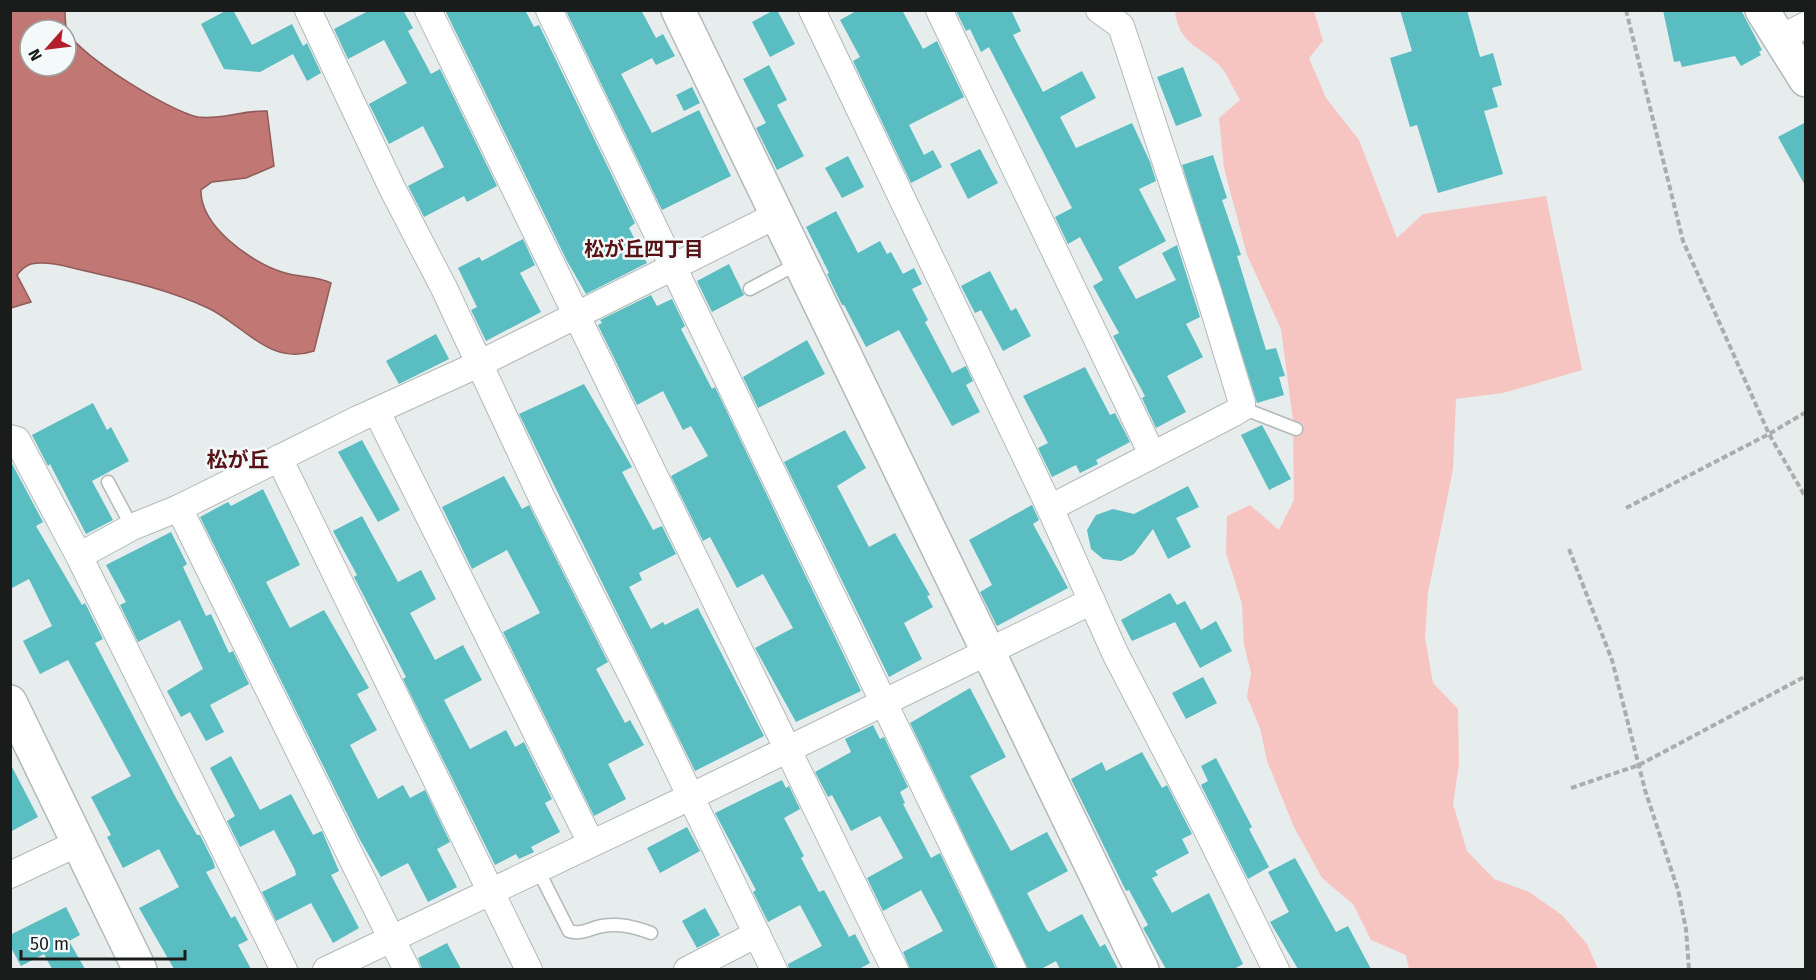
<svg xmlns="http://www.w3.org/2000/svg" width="1816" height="980" viewBox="0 0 1816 980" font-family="'Fira Sans','Noto Sans JP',sans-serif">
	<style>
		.green { fill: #f7c5c1 }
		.water { fill: #c17773; stroke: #8f5c59; stroke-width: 1.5; fill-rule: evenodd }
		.building { fill: #59bdc2 }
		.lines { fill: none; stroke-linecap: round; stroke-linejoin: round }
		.lane-casing { stroke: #b3b9b9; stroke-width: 15 }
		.street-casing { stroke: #b3b9b9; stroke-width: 28 }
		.secondary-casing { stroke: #b3b9b9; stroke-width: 36 }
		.path { stroke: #a9adad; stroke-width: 4; stroke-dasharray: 6 3; stroke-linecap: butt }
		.lane { stroke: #fff; stroke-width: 12 }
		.street { stroke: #fff; stroke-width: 26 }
		.secondary { stroke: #fff; stroke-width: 33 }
		.labels { text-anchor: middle; stroke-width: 5; stroke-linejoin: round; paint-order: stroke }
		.neighbourhood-label { font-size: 20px; font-weight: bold; fill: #571215; stroke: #f4f9f9 }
		.quarter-label { font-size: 21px; font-weight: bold; fill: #571215; stroke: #f4f9f9 }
	</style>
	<rect width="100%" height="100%" fill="#e7ecec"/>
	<path class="green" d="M1175,11H1314L1323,41L1309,58L1326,98L1359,140L1397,238L1423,214L1546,196L1582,370L1503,393L1456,399L1453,469L1428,593L1425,637L1433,683L1458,709L1459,764L1453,804L1467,851L1494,879L1529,892L1562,915L1587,944L1598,969H1409L1406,955L1371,940L1353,904L1322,878L1294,827L1267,761L1260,728L1247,697L1251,673L1244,645L1242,604L1226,553L1227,516L1250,505L1279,530L1294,500L1293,420L1281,329L1247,255L1224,168L1219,118L1240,100C1233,89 1227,72 1218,64C1198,45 1179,44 1175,11Z"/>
	<path class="water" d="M11,10L65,11C65,17 65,27 68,33C82,57 171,112 198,117C221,120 244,110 267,111L274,166L246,178L212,182L201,190C200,226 251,262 282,272C299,278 315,275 331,283L314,351C269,366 244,325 208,308C168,289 124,280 81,270C65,266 48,261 31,264C25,266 21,270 17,275L31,302L11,308ZM30,30H66V66H30Z"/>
	<g class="building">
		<polygon points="227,10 233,10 252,45 292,24 303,46 307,43 321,73 307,81 293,54 260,72 224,69 201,24"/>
		<polygon points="370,10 403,10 413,28 408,31 431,74 440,69 497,186 467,202 464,196 424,217 408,186 444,167 423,126 389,144 369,104 407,83 384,40 348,59 334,29"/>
		<polygon points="445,10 525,10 534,27 539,25 635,223 629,228 647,263 586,294 567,261"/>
		<polygon points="641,10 656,38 663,34 675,56 656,65 652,58 621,74 652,133 699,110 731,176 662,210 566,11"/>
		<polygon points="774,10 777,10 795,44 770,57 752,22"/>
		<polygon points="858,10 902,10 923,49 937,41 964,97 909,125 924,155 933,150 942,167 911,183 853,61 860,57 840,20"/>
		<polygon points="1011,10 1021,31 1013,35 1043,92 1082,71 1096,98 1060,117 1076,148 1132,123 1150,162 1156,181 1139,189 1166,241 1118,267 1136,299 1176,280 1162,253 1177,245 1200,317 1186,324 1203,357 1167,376 1186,412 1156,428 1142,398 1145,396 1113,336 1119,333 1093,286 1103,280 1080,237 1068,244 1055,217 1072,208 989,47 981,52 970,29 966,31 956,11"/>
		<polygon points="1400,10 1467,10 1480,57 1493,53 1502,85 1492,88 1498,107 1484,111 1503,174 1438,193 1417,125 1410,127 1390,58 1412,51"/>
		<polygon points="1663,10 1741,10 1762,50 1759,52 1761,55 1741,66 1735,56 1682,67 1680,61 1674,62"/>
		<polygon points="769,65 787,100 777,105 804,156 777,170 756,128 766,123 743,79"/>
		<polygon points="1183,67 1202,116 1176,126 1157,77"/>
		<polygon points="692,87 700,103 684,111 676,95"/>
		<polygon points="1806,122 1806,187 1778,137"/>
		<polygon points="980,149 998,183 968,199 950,164"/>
		<polygon points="1213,155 1227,198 1222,200 1241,255 1237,256 1266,350 1276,348 1285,376 1279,377 1284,395 1257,403 1182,165"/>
		<polygon points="848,156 864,187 842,198 825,168"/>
		<polygon points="836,211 858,253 880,241 887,254 891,252 903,274 914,268 922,284 912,289 928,320 925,322 952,373 966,366 973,381 966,385 980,412 952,426 899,330 866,347 844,305 842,305 827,274 829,273 806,227"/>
		<polygon points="523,239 535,265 520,273 541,312 486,341 471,310 477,307 458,268 479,257 482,261"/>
		<polygon points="729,264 744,295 712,312 697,281"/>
		<polygon points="990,271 1011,311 1016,308 1031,336 1003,351 981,310 975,313 961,286"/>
		<polygon points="651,295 657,306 672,299 685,326 681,329 712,389 715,387 861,691 796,722 755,648 793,628 763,574 737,588 710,537 703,541 671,476 708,456 691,426 683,430 663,391 637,405 598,325 602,323 600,320"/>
		<polygon points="436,334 449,359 399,384 386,361"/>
		<polygon points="807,340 825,374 758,408 743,377"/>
		<polygon points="1085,367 1110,415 1115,413 1130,442 1096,460 1098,464 1080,473 1076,465 1052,477 1038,448 1048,443 1023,396"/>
		<polygon points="584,384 632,467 622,472 653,530 662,526 676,554 639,573 642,580 629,587 651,629 663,622 665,625 698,608 764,736 695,771 519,414"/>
		<polygon points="93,403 107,430 111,427 129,461 92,481 113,520 86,534 50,464 48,466 32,435"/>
		<polygon points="1262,425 1291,479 1269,490 1241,435"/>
		<polygon points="845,430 866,468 837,486 869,547 895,533 930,595 927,596 933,607 904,623 922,659 889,677 784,462"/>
		<polygon points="362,440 400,510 378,522 338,452"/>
		<polygon points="10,460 43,522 36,526 82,605 85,603 103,639 95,643 176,798 197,835 200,835 213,861 215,868 206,872 231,918 235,916 248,940 238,945 251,969 174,969 139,908 179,887 159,849 123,868 107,837 111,835 91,797 131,776 68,660 40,674 23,641 52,626 29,579 10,589"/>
		<polygon points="504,476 522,509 529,505 608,662 596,669 625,723 630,720 644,745 608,764 626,799 594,816 503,632 540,613 507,550 472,569 442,507"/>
		<polygon points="1188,486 1199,507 1176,518 1191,547 1168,559 1153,529 1134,554 1121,561 1103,559 1091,549 1087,530 1096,515 1113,509 1134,514"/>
		<polygon points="263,489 300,565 266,582 290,628 324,610 369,688 357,694 377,730 350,745 378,799 403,785 410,798 425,790 450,842 437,849 457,887 428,902 408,863 381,877 359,838 200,517 228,502 231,506"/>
		<polygon points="1032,505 1039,520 1033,524 1068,588 997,626 980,592 992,585 969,540"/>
		<polygon points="362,516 398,582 421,570 436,599 410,613 435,660 463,645 482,680 444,700 470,749 506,730 515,747 524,742 552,799 545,803 560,832 531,847 534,852 519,859 516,854 495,865 403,679 406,677 354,577 357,575 333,531"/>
		<polygon points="171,532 187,564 183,567 206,616 211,614 229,653 233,651 249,684 210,705 224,732 206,741 190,712 181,717 167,691 203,669 180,620 138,642 120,605 126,602 106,565"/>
		<polygon points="1170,593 1177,605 1185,601 1201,630 1216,621 1232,651 1200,668 1175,622 1132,641 1121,620"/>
		<polygon points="1203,677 1217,703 1186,719 1172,693"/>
		<polygon points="970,688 1006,757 970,776 1011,851 1047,832 1068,871 1027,893 1046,929 1049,932 1082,914 1100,947 1105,944 1118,969 1060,969 1056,961 1041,969 1028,969 910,723"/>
		<polygon points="873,725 880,739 884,737 908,787 900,792 905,803 903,804 931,858 940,853 996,969 910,969 903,952 943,931 921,890 883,911 867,878 903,858 880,816 851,831 832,795 828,797 815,772 851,752 845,739"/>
		<polygon points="1142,752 1162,788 1167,785 1192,834 1182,839 1189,853 1155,871 1158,875 1152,878 1172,913 1209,893 1243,964 1234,969 1166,969 1143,928 1148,925 1129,890 1126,891 1071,779 1102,762 1106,771"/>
		<polygon points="231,756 260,810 291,794 313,835 322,831 339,871 331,875 359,928 333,943 311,903 276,921 262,892 296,875 295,870 274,830 240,847 227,821 235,816 210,768"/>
		<polygon points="1216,758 1252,827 1249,829 1269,867 1248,879 1201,785 1208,781 1201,766"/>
		<polygon points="10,763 38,817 10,832"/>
		<polygon points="782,780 786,788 789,786 800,809 784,818 804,856 801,858 819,892 824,890 849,937 855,934 870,963 859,969 789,969 788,964 822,946 800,905 768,922 753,892 756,890 715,813"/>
		<polygon points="687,827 700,851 660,873 647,848"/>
		<polygon points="1295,858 1336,932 1348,926 1371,969 1298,969 1270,922 1289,912 1268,872"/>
		<polygon points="66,907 80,935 69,941 85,969 52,969 44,954 21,966 10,946 10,935"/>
		<polygon points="705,908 720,935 697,948 682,921"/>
		<polygon points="447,943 461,969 422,969 418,958"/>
	</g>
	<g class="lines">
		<g class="lane-casing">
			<g id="lane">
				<polyline points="750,289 799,263"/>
				<polyline points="1242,408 1296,429"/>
				<polyline points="108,482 132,527"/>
				<path d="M537,868L569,931C582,935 590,928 602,926C620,923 635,927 651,933"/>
			</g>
		</g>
		<g class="street-casing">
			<g id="street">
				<polyline points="308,10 392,188 444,288 541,496 648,708 774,970"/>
				<polyline points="428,10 895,970"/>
				<polyline points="549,10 1013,970"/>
				<polyline points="812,10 1050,508 1115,653 1206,828 1276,970"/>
				<polyline points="939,10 1152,454"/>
				<polyline points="1779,39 1806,25"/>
				<polyline points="377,412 590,841"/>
				<polyline points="10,438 17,440 79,556 284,970"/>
				<polyline points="279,458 529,970"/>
				<polyline points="179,508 407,970"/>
				<polyline points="1050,508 1234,413 1242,408 1242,403 1208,291 1121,26 1099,10"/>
				<polyline points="79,556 132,527 179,508 358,419 479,364 777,215"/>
				<polyline points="10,875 78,843"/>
				<polyline points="326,970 690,797 1092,601"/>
				<polyline points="687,970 757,934"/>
			</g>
		</g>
		<g class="secondary-casing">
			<g id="secondary">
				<polyline points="678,10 1142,970"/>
				<polyline points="1762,10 1806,80"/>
				<polyline points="10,702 140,970"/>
			</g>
		</g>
		<g class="path">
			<polyline points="1626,10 1683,241 1769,434 1806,498"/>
			<polyline points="1626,508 1769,434 1806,412"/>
			<polyline points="1569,549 1612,660 1645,790 1678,890 1686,929 1689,970"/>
			<polyline points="1571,788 1639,765 1806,676"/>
		</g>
		<use href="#lane" class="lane"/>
		<use href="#street" class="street"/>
		<use href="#secondary" class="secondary"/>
	</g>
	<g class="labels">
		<g class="neighbourhood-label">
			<text x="644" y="256">松が丘四丁目</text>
		</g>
		<g class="quarter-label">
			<text x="238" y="467">松が丘</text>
		</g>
	</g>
	<rect width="1816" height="980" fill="none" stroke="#1a1c1c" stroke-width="24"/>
	<g transform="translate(48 48) rotate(242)"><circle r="28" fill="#f4f9f9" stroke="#9da1a1" stroke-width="1.5"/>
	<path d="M0-4.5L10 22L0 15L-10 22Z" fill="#b21f2c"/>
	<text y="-9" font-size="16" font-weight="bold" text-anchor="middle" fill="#1a1c1c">N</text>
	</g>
	<path d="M21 950v9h164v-9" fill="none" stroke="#1a1c1c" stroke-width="3"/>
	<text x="30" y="950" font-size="18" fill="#1a1c1c" stroke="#f4f9f9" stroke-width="4.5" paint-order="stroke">50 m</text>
</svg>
